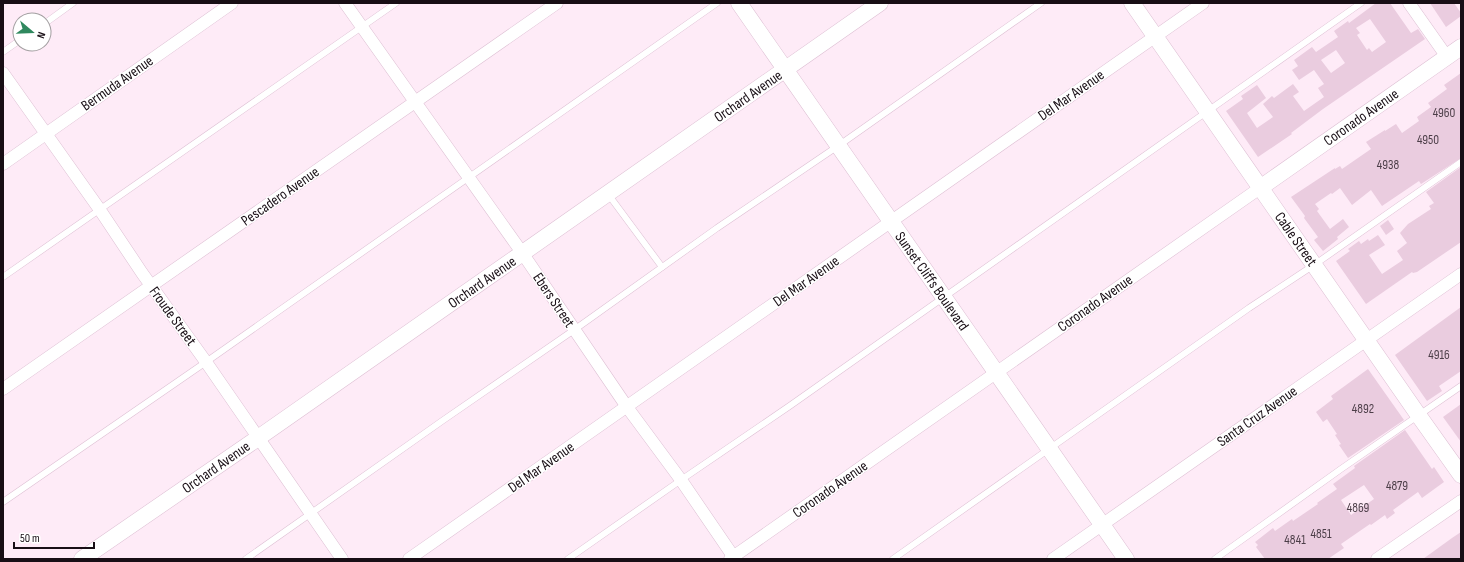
<svg xmlns="http://www.w3.org/2000/svg" width="1464" height="562" viewBox="0 0 1464 562" font-family="'Sofia Sans Condensed',sans-serif">
	<style>
		.building { fill: #eaccdf; fill-rule: evenodd }
		.lines { fill: none; stroke-linecap: round; stroke-linejoin: round }
		.lane-casing { stroke: #ddbfd3; stroke-width: 7 }
		.street-casing { stroke: #ddbfd3; stroke-width: 13 }
		.secondary-casing { stroke: #ddbfd3; stroke-width: 17 }
		.lane { stroke: #fff; stroke-width: 6 }
		.street { stroke: #fff; stroke-width: 12 }
		.secondary { stroke: #fff; stroke-width: 16 }
		.labels { text-anchor: middle; stroke-width: 3; stroke-linejoin: round; paint-order: stroke }
		.number-label { font-size: 13px; fill: #4c3e48 }
		.street-label { font-size: 15px; fill: #180e15; stroke: #fff }
	</style>
	<rect width="100%" height="100%" fill="#feebf7"/>
	<g class="building">
		<path d="M1376,3H1390L1411,33L1418,29L1425,39L1323,109L1291,133L1292,134L1258,157L1226,111L1243,99L1241,96L1257,85L1266,98L1247,113L1257,128L1273,117L1263,104L1272,96L1274,98L1293,84L1299,92L1293,96L1304,111L1324,97L1318,88L1324,84L1314,70L1299,80L1292,70L1298,66L1294,60L1312,47L1316,52L1338,37L1334,31L1348,21L1349,23ZM1370,19L1386,42L1372,52L1369,48L1367,50L1357,35L1360,33L1356,28ZM1336,50L1345,63L1331,73L1321,60Z"/>
		<polygon points="1430,3 1454,3 1461,13 1461,16 1446,27"/>
		<polygon points="1461,73 1461,158 1421,184 1419,181 1382,206 1371,190 1352,205 1340,188 1332,194 1331,193 1315,204 1319,209 1317,211 1330,229 1343,219 1349,227 1337,237 1338,239 1323,251 1314,240 1318,237 1304,218 1305,216 1291,197 1335,168 1335,169 1340,166 1342,169 1371,149 1366,142 1385,130 1385,131 1396,124 1402,133 1419,121 1417,117 1431,107 1428,103 1447,89 1444,85"/>
		<polygon points="1461,167 1461,242 1417,272 1413,273 1412,272 1366,304 1336,261 1350,251 1348,249 1359,241 1361,244 1368,239 1369,241 1378,235 1385,245 1369,255 1382,274 1403,260 1397,251 1407,243 1400,233 1408,224 1431,209 1429,206 1434,203 1426,192"/>
		<polygon points="1388,220 1394,229 1386,235 1380,226"/>
		<polygon points="1461,307 1461,371 1439,386 1442,391 1427,401 1395,355"/>
		<polygon points="1368,369 1404,420 1348,458 1339,445 1341,444 1335,435 1337,434 1327,419 1323,422 1316,412 1333,399 1331,396"/>
		<polygon points="1461,404 1461,442 1443,417"/>
		<path d="M1405,430L1432,469L1434,467L1444,482L1422,498L1418,492L1393,510L1395,513L1387,519L1385,515L1371,525L1370,524L1341,544L1344,548L1328,559H1265L1256,547L1258,545L1255,542L1273,528L1275,531L1292,519L1293,521L1318,504L1317,503L1337,489L1333,484L1355,468L1354,466ZM1364,485L1374,499L1351,515L1341,500Z"/>
		<polygon points="1461,532 1461,559 1423,559 1452,538"/>
	</g>
	<g class="lines">
		<g class="lane-casing">
			<g id="lane">
				<polyline points="44,24 73,3"/>
				<polyline points="3,52 20,40"/>
				<polyline points="608,194 662,267"/>
				<polyline points="3,277 396,3"/>
				<polyline points="3,502 206,362 717,3"/>
				<polyline points="246,559 442,421 574,330 717,228 838,146 1041,3"/>
				<polyline points="568,559 681,480 791,405 1361,3"/>
				<polyline points="893,559 1249,308 1314,265 1461,162"/>
				<polyline points="1215,559 1341,469 1461,386"/>
			</g>
		</g>
		<g class="street-casing">
			<g id="street">
				<polyline points="345,3 523,254 627,407 681,480 735,559"/>
				<polyline points="1409,3 1447,57"/>
				<polyline points="3,73 100,210 142,273 206,362 342,559"/>
				<polyline points="3,164 232,3"/>
				<polyline points="3,389 557,3"/>
				<polyline points="409,559 1203,3"/>
				<polyline points="730,559 1260,188"/>
				<polyline points="1053,559 1461,274"/>
				<polyline points="1377,559 1461,501"/>
			</g>
		</g>
		<g class="secondary-casing">
			<g id="secondary">
				<polyline points="739,3 1126,559"/>
				<polyline points="1132,3 1419,416 1461,475"/>
				<polyline points="1260,188 1461,47"/>
				<polyline points="82,559 258,438 880,3"/>
			</g>
		</g>
		<use href="#lane" class="lane"/>
		<use href="#street" class="street"/>
		<use href="#secondary" class="secondary"/>
	</g>
	<g class="labels">
		<g class="number-label">
			<text x="1444" y="117">4960</text>
			<text x="1428" y="144">4950</text>
			<text x="1388" y="169">4938</text>
			<text x="1439" y="359">4916</text>
			<text x="1363" y="413">4892</text>
			<text x="1397" y="490">4879</text>
			<text x="1358" y="512">4869</text>
			<text x="1321" y="538">4851</text>
			<text x="1295" y="544">4841</text>
		</g>
		<g class="street-label">
			<text transform="translate(117 83) rotate(-35)" y="5">Bermuda Avenue</text>
			<text transform="translate(1071 95) rotate(-35)" y="5">Del Mar Avenue</text>
			<text transform="translate(748 96) rotate(-35)" y="5">Orchard Avenue</text>
			<text transform="translate(1361 117) rotate(-35)" y="5">Coronado Avenue</text>
			<text transform="translate(280 196) rotate(-35)" y="5">Pescadero Avenue</text>
			<text transform="translate(1296 239) rotate(55)" y="5">Cable Street</text>
			<text transform="translate(806 281) rotate(-35)" y="5">Del Mar Avenue</text>
			<text transform="translate(932 281) rotate(55)" y="5">Sunset Cliffs Boulevard</text>
			<text transform="translate(482 282) rotate(-35)" y="5">Orchard Avenue</text>
			<text transform="translate(554 300) rotate(56)" y="5">Ebers Street</text>
			<text transform="translate(1095 303) rotate(-35)" y="5">Coronado Avenue</text>
			<text transform="translate(173 316) rotate(54)" y="5">Froude Street</text>
			<text transform="translate(1257 416) rotate(-35)" y="5">Santa Cruz Avenue</text>
			<text transform="translate(216 467) rotate(-35)" y="5">Orchard Avenue</text>
			<text transform="translate(541 467) rotate(-35)" y="5">Del Mar Avenue</text>
			<text transform="translate(830 489) rotate(-35)" y="5">Coronado Avenue</text>
		</g>
	</g>
	<rect width="1464" height="562" fill="none" stroke="#180e15" stroke-width="8"/>
	<g transform="translate(32 32) rotate(109)"><circle r="19" fill="#ffffff" stroke="#a39fa1"/>
	<path d="M0-3L7 15L0 10L-7 15Z" fill="#2f885e"/>
	<text y="-6" font-size="11" font-weight="bold" text-anchor="middle" fill="#180e15">N</text>
	</g>
	<path d="M14 542v6h80v-6" fill="none" stroke="#180e15" stroke-width="2"/>
	<text x="20" y="542" font-size="12" fill="#180e15" stroke="#ffffff" stroke-width="3" paint-order="stroke">50 m</text>
</svg>
